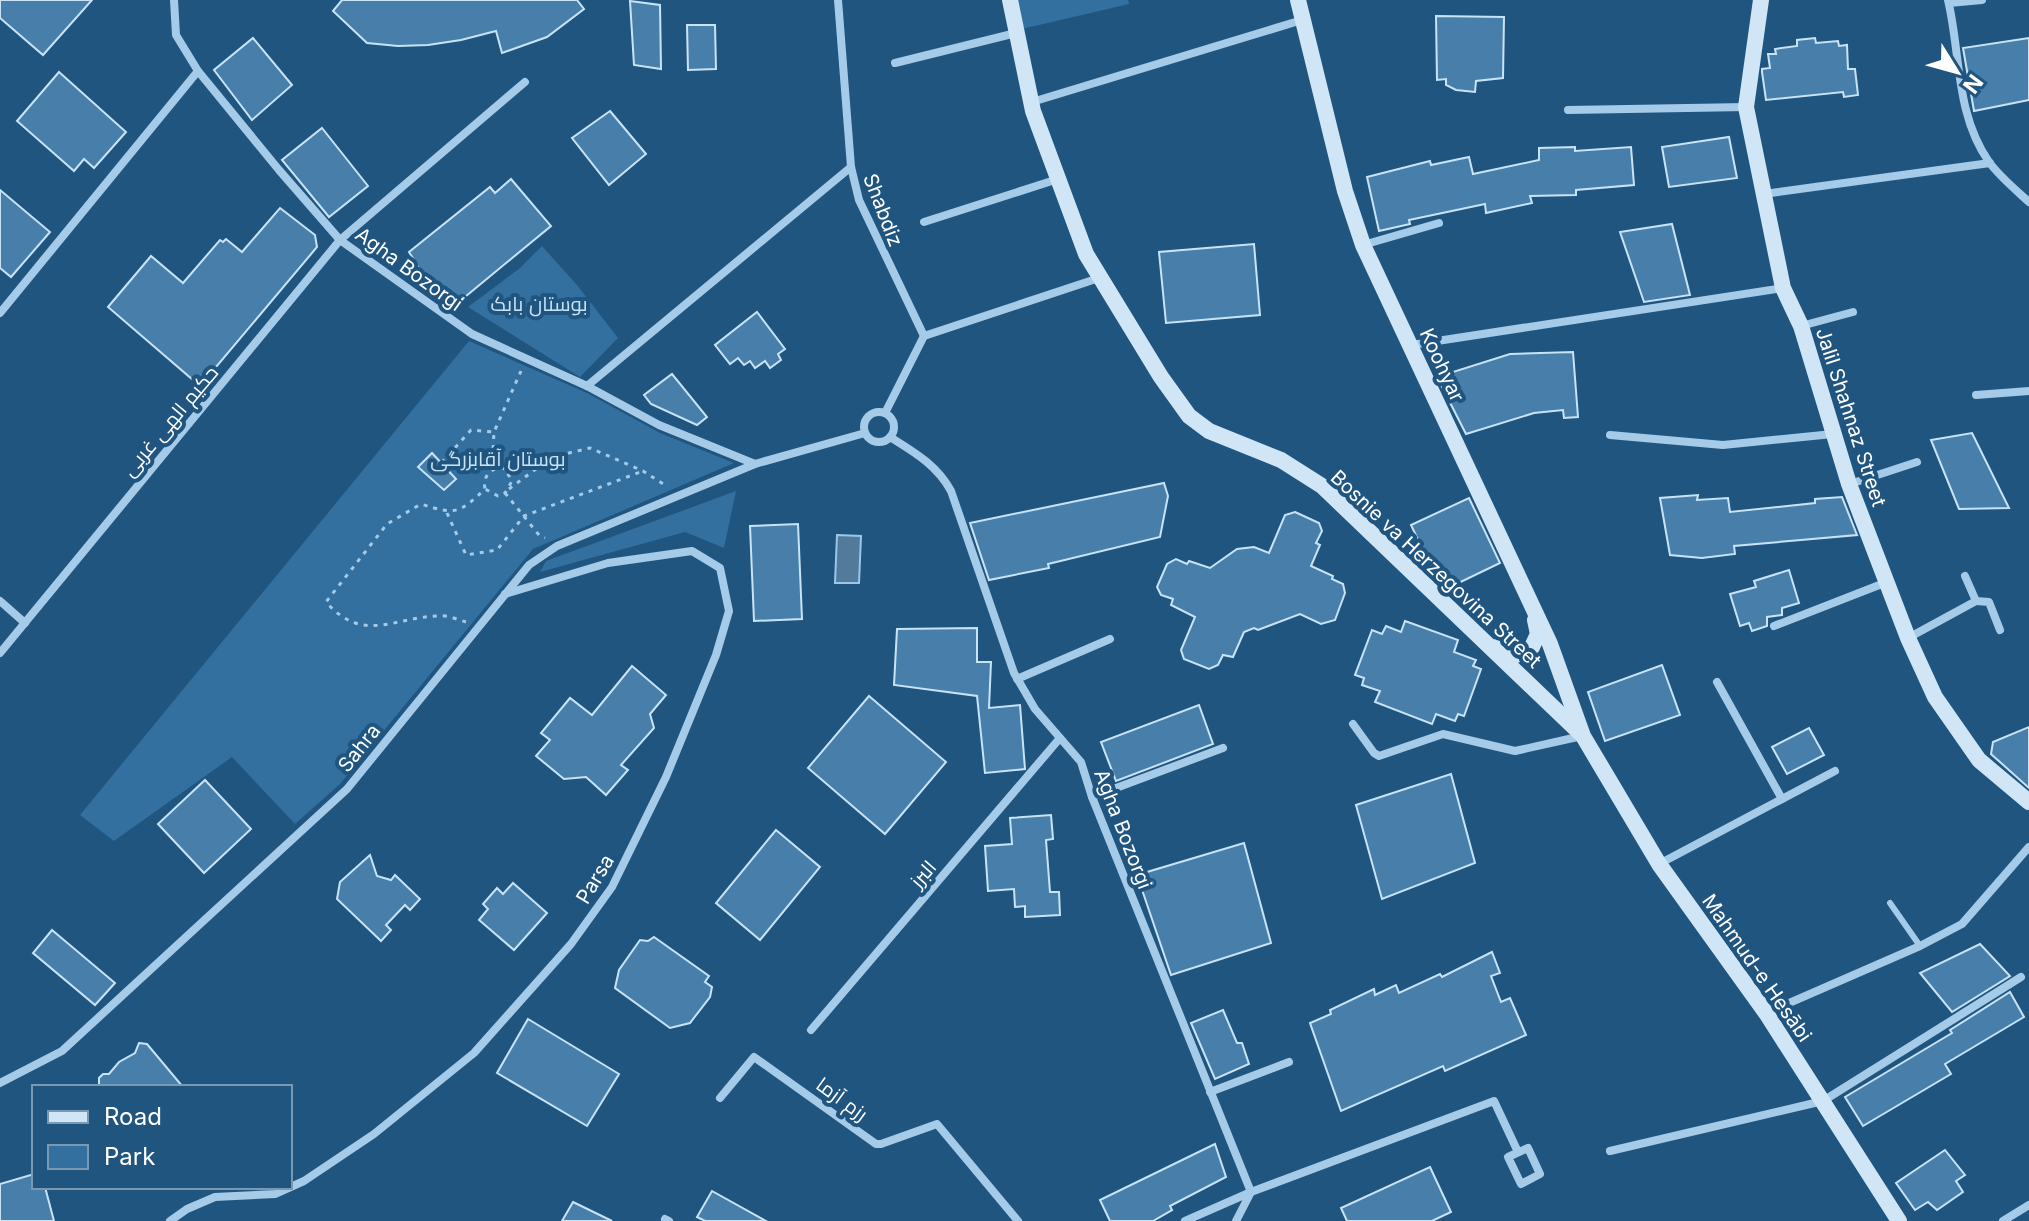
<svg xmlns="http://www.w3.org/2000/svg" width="2029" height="1221" viewBox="0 0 2029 1221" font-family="Inter,Cairo,sans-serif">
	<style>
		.green { fill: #336f9f }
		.water { fill: #537a9a; stroke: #99c7e9; stroke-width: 2 }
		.building { fill: #487faa; stroke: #c9e3f6; stroke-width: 2 }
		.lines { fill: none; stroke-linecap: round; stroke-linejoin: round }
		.path { stroke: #a5cbe8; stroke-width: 3; stroke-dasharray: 4 6; stroke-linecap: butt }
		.lane { stroke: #a5cbe8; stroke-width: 6 }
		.street { stroke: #a5cbe8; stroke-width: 8 }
		.secondary { stroke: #d0e5f6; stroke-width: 16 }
		.labels { text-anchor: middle; stroke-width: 8; stroke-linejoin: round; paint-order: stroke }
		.street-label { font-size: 20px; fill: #fff; stroke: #205580 }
		.park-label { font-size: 20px; fill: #c9e3f6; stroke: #205580 }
	</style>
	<rect width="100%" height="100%" fill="#205580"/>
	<g class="green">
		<polygon points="1016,0 1128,0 1129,4 1022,29"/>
		<polygon points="542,246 577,285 618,338 580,377 468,307 520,268"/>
		<polygon points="469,341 587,393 660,433 734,463 533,549 340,784 295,824 232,757 114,841 80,815"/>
		<polygon points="736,491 724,548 685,532 540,572 546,561"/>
	</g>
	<polygon class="water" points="837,535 861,536 859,583 835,583"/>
	<g class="building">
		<polygon points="0,0 92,0 43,55 0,18"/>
		<polygon points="342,0 577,0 584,9 547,37 502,53 496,31 461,40 428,45 398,46 367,43 333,11"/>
		<polygon points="630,1 660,5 661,69 634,65"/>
		<polygon points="1436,16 1504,17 1503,78 1476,81 1475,92 1456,90 1446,85 1446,79 1437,80"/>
		<polygon points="687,25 715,25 716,69 688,70"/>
		<polygon points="253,38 292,85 252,120 214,70"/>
		<polygon points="1815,38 1816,43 1838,41 1839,46 1847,45 1848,69 1855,69 1858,95 1844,97 1843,92 1766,100 1762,72 1762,69 1770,68 1768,54 1776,54 1775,49 1797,46 1797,40"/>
		<polygon points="2029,38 2029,100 1974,111 1963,48"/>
		<polygon points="59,72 126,132 94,168 84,159 74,171 17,121"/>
		<polygon points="610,111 646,154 609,185 572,138"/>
		<polygon points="322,128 368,186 329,217 282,160"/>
		<polygon points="1729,137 1737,178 1669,187 1662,147"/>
		<polygon points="1575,147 1575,151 1631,147 1634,185 1576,190 1576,195 1530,196 1532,203 1486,213 1485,204 1409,220 1410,224 1379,231 1367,177 1430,161 1431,165 1469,157 1473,174 1539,160 1539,148"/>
		<polygon points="511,179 551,226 454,306 424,285 417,265 409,252 490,187 495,193"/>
		<polygon points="0,190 50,232 11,277 0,268"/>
		<polygon points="280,208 315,235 317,247 200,386 108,307 151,256 183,283 220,240 223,242 226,239 242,252"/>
		<polygon points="1672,224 1690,295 1644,302 1620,232"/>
		<polygon points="1254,244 1260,315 1166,323 1159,252"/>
		<polygon points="757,312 785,349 778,354 781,360 770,368 765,361 755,368 750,361 744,365 738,358 730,364 715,345"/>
		<polygon points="1573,352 1578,417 1564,418 1563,410 1534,413 1466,434 1437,377 1510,354"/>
		<polygon points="672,374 707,417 697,425 651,404 644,395"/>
		<polygon points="1972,433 2009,508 1959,509 1931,440"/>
		<polygon points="432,453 456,479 444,490 418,467"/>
		<polygon points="1164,483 1168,496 1160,537 1048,564 1049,568 989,580 970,523"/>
		<polygon points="1698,495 1697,500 1728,498 1730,512 1815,503 1815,499 1842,497 1857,535 1734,546 1735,554 1702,558 1670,555 1660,498"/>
		<polygon points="1469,498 1500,563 1446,589 1438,582 1411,525"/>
		<polygon points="1295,512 1319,523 1322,531 1316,543 1320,545 1311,566 1333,576 1332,579 1343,584 1345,593 1335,620 1321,624 1300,614 1258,630 1254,628 1244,632 1233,657 1223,655 1218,665 1209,669 1184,659 1181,650 1195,617 1171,605 1173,599 1161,595 1157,587 1167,564 1176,559 1187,564 1189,561 1210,568 1237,549 1254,547 1269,553 1285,515"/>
		<polygon points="798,524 802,619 754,621 750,526"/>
		<polygon points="1789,570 1799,603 1782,608 1782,615 1767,617 1767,626 1752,631 1749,623 1740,626 1730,594 1756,587 1754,581"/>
		<polygon points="1405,621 1458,640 1454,652 1476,660 1473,666 1481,669 1464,716 1458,714 1455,721 1436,714 1432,724 1375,702 1380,691 1362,685 1364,678 1355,675 1372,630 1382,634 1386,626 1401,632"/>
		<polygon points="977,628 977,662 991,662 989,708 1020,705 1025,769 985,773 977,696 894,685 897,629"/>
		<polygon points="1662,665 1680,715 1605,741 1588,692"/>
		<polygon points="632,666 666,695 650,714 654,728 621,765 628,770 606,795 586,777 564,779 536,756 550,740 541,733 570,698 592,715"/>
		<polygon points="869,696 946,762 885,834 808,768"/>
		<polygon points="1199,705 1213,744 1116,781 1101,742"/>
		<polygon points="2029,727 2029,788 1991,754 1993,742"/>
		<polygon points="1809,728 1824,755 1787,774 1772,747"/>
		<polygon points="1451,774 1475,863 1382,899 1356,805"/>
		<polygon points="205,780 251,829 204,873 158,824"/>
		<polygon points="1051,815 1053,839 1046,840 1050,892 1059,892 1060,915 1025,917 1025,906 1015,907 1014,889 988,891 985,846 1012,844 1010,818"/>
		<polygon points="776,830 820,867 760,940 716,903"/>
		<polygon points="1244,843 1271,943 1171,975 1137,875"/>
		<polygon points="370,855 377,876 391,880 395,875 420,899 410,910 405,905 386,925 391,930 381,941 337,899 340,882"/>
		<polygon points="513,883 547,913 514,950 479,920 488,909 483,904 497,888 503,894"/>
		<polygon points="52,930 115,983 95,1005 33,953"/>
		<polygon points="654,937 709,976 705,982 712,987 710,997 690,1023 670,1028 615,988 619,970 640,940 648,941"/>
		<polygon points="1980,944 2010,976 1952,1012 1920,973"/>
		<polygon points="1492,952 1500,973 1491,976 1501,1002 1510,998 1526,1035 1445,1071 1443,1066 1341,1111 1310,1023 1331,1014 1330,1010 1374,989 1375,995 1396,985 1399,993 1440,974 1442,977"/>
		<polygon points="2010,992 2024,1017 1945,1064 1951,1074 1863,1126 1845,1097 1952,1033 1950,1030"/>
		<polygon points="1223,1010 1237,1043 1242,1043 1249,1064 1215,1079 1191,1023"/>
		<polygon points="528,1019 619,1074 587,1126 497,1073"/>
		<polygon points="139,1043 147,1044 183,1087 99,1087 99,1078 103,1074 109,1074 119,1062 135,1053"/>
		<polygon points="1215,1144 1226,1177 1170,1206 1172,1210 1153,1221 1110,1221 1100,1200"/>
		<polygon points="1945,1150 1965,1175 1956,1181 1963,1192 1937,1210 1928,1202 1915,1210 1896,1183"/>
		<polygon points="1430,1167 1451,1212 1432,1221 1347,1221 1341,1208"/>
		<polygon points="34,1174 34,1187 45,1187 54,1221 0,1221 0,1184"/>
		<polygon points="712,1191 766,1221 705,1221 697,1217"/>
		<polygon points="573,1202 612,1221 562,1221"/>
	</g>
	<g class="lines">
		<g class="path">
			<polyline points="492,469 494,432 521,371"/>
			<polyline points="435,470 471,430 494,432"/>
			<polyline points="509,489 552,457 590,448 643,471 668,487"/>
			<polyline points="505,493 539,535 545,538"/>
			<polyline points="447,513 466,555 497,550 524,516 643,471"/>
			<path d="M466,622C458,620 448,615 441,616C395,616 364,645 326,602L387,524L421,504C455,515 459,514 485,489C483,478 488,471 499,467L505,469L512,481L505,493L498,496L485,489"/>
		</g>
		<polyline class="lane" points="1890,903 1920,946"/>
		<g class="street">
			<polyline points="174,0 176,35 198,71 279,170 340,240 472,334 587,386 659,425 755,464 865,433"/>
			<polyline points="838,0 851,167 859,200 924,336"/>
			<path d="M1948,0C1961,55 1955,113 1989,162C2000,177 2016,190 2029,202"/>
			<polyline points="1949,3 1982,0"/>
			<polyline points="895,63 1016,33"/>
			<polyline points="1032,102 1302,20"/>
			<polyline points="1568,110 1746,107"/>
			<polyline points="1764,194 1990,163"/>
			<polyline points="924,222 1058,179"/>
			<polyline points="1363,245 1439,223"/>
			<polyline points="0,313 198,71"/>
			<polyline points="1801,326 1853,312"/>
			<polyline points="924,336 1099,278"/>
			<polyline points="1411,345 1783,288"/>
			<polyline points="587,386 851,167"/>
			<polyline points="1976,395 2029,391"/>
			<circle cx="879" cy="427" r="15"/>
			<polyline points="885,413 924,336"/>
			<polyline points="1610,435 1723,445 1833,434"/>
			<path d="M890,437C914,452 937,465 951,491L1014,673L1035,709L1081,762L1092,797L1251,1192L1236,1221"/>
			<polyline points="1850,484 1917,462"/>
			<polyline points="1965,576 1976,601 1989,602 2000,630"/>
			<polyline points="0,601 25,623"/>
			<polyline points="1774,626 1887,582"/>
			<polyline points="1908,638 1976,601"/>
			<polyline points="0,653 340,240 525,82"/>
			<polyline points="1017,679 1110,639"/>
			<polyline points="1717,682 1782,799"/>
			<polyline points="1353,724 1374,753 1379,756 1443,734 1515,751 1582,736"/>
			<polyline points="1092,797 1223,748"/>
			<polyline points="1659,864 1835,771"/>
			<polyline points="1766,1013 1920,946 1962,924 2029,847"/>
			<polyline points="811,1030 1060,738"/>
			<polyline points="0,1083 62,1051 347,789 529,565 557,546 755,464"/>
			<polyline points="1210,1092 1289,1062"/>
			<polyline points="720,1098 754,1057 876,1144 881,1144 937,1124 1018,1221"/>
			<polygon points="1528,1148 1540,1174 1521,1184 1508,1157"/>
			<polyline points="1610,1151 1823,1101 2021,977"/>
			<polyline points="665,1219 669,1221"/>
			<polyline points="170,1221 187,1209 215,1197 275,1194 304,1181 374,1134 474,1053 571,944 612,887 666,777 716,655 729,611 720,568 692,551 608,563 505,594"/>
			<polyline points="1185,1221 1251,1192 1494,1101 1518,1152"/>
			<polyline points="2003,1221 2029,1205"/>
		</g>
		<g class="secondary">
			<polyline points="1010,0 1033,111 1086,254 1161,377 1189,416 1209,431 1281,460 1322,486 1580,733"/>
			<polyline points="1298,0 1345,191 1363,245 1550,644 1583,736 1659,864 1766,1013 1899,1221"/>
			<polyline points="1761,0 1746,107 1783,288 1801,326 1849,484 1908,638 1935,697 1979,760 2029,802"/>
			<polyline points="1496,647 1516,655 1531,649 1538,634 1535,620"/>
		</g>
	</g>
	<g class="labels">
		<g class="street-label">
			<text transform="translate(883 210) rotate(69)" y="7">Shabdiz</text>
			<text transform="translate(409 269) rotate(36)" y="7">Agha Bozorgi</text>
			<text transform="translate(1442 365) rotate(65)" y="7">Koohyar</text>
			<text transform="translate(1851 417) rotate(72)" y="7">Jalil Shahnaz Street</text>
			<text transform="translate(170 421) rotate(-50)" y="7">حکیم الهی غربی</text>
			<text transform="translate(1436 569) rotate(43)" y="7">Bosnie va Herzegovina Street</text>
			<text transform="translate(359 748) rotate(-52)" y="7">Sahra</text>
			<text transform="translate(1123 829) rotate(69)" y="7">Agha Bozorgi</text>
			<text transform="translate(923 874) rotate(-49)" y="7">البرز</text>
			<text transform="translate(595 879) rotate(-59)" y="7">Parsa</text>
			<text transform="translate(1757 968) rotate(55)" y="7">Mahmud-e Hesābi</text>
			<text transform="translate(842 1099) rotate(36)" y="7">رزم آزما</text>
		</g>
		<g class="park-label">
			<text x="539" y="311">بوستان بابک</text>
			<text x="498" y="466">بوستان آقابزرگی</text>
		</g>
	</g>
	<rect x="32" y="1085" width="260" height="104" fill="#205580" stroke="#7999b3" stroke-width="2"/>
	<rect x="48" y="1111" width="40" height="12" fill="#d0e5f6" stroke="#7999b3" stroke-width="2"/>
	<text x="104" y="1125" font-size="24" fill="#ffffff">Road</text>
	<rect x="48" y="1145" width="40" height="24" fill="#336f9f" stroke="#7999b3" stroke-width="2"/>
	<text x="104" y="1165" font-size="24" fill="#ffffff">Park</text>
	<g transform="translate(1957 72) rotate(127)" stroke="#205580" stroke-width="6" paint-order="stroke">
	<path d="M0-6L14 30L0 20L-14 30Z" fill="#ffffff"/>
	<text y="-12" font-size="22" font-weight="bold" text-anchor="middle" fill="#ffffff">N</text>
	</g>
</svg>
